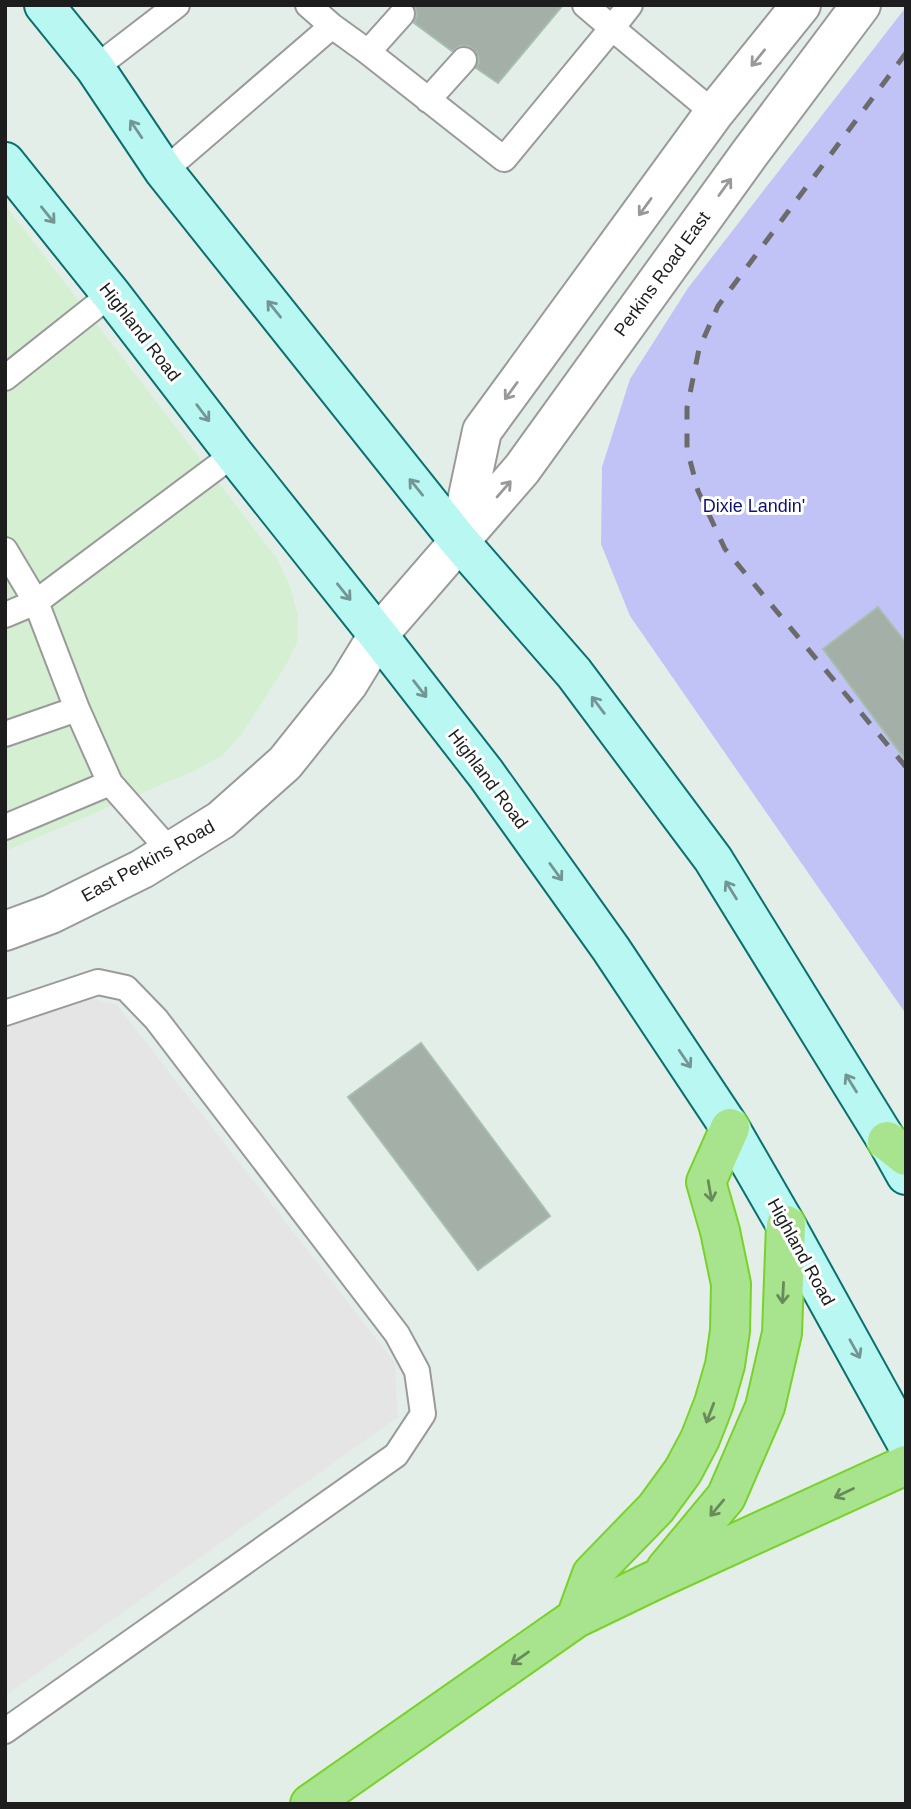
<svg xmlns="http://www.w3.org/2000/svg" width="911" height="1809" font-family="Helvetica,sans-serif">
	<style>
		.commercial { fill: #d5efd3 }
		.park { fill: #c1c3f7 }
		.parking { fill: #e5e5e5 }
		.building { fill: #a3afa7; stroke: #a6bfae; stroke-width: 2 }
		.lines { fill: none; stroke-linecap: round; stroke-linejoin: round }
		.service-casing { stroke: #9a9a9a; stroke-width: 28 }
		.minor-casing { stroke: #9a9a9a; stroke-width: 42 }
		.tertiary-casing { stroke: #9a9a9a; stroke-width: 42 }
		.secondary-casing { stroke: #09706f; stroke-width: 42 }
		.motorway-casing { stroke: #78d22a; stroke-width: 42 }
		.service { stroke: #fff; stroke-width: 24 }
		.minor { stroke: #fff; stroke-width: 38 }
		.tertiary { stroke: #fff; stroke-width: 38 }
		.secondary { stroke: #b9f7f3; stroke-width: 38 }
		.motorway { stroke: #a8e38e; stroke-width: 38 }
		.rail { stroke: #6b6b6b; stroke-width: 5; stroke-dasharray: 14 14; stroke-linecap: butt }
		.oneway { stroke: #999 }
		.oneway2 { stroke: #739593 }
		.oneway3 { stroke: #698a5b }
		.labels { text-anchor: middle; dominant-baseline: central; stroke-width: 6; stroke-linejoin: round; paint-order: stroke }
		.street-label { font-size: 18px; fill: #1d1d1d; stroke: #fff }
		.park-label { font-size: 18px; fill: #0f1377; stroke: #fff }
	</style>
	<rect width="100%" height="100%" fill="#e3eee9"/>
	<!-- commercial -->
	<path class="commercial" d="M 5,205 L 278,560 L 291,589 L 298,616 L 297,643 L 286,665 L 241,735 L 223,755 L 194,771 L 5,851 Z"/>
	<!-- park -->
	<path class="park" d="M 906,7 L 906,1014 L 630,616 L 601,544 L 602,467 L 630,379 L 688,288 Z"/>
	<!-- parking -->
	<path class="parking" d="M 80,995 L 117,1005 L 395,1363 L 398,1417 L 5,1696 L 5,1023 Z"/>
	<!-- building -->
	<path class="building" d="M 414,5 L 563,5 L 498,83 L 476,68 L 479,62 L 478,56 L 473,49 L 468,46 L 460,46 L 452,51 L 414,23 L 417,16 L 416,10 Z
		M 878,607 L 906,643 L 906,761 L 823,649 Z
		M 421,1043 L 550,1216 L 478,1270 L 348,1097 Z"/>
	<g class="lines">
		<!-- service casing -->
		<g class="service-casing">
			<path id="service" d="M 308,5 L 332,26
				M 585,5 L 612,28 L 630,5
				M 368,52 L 402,14
				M 95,68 L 177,5
				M 428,100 L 464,60
				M 164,171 L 332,26 L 368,52 L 504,159 L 612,28 L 714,113
				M 5,378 L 111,294
				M 5,550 L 36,602 L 234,454
				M 5,615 L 36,602 L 77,709 L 110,783 L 170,851
				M 5,734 L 77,709
				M 5,827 L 110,783
				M 5,1013 L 98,982 L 126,988 L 156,1019 L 397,1334 L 417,1371 L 423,1414 L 396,1455 L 5,1731"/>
		</g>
		<!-- minor casing -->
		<g class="minor-casing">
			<path id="minor" d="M 5,931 L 51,914 L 142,869 L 221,820 L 285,763 L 348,684 L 378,635"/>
		</g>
		<!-- tertiary casing -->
		<g class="tertiary-casing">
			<path id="tertiary" d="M 459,539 L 482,431 L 714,113 L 801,5
				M 378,635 L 522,469 L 750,153 L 861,5"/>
		</g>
		<!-- secondary casing -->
		<g class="secondary-casing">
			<path id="secondary" d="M 44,5 L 95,68 L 164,171 L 459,541 L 574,673 L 713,859 L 887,1141 L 906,1175
				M 5,162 L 111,294 L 234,454 L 378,635 L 486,774 L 611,949 L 730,1128 L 786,1225 L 906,1442"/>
		</g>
		<!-- motorway casing -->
		<g class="motorway-casing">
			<path id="motorway" d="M 887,1141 L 906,1156
				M 666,1569 L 726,1497 L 765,1407 L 782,1333 L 786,1225
				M 576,1618 L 592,1574 L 656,1508 L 683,1471 L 700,1439 L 714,1403 L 725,1365 L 730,1331 L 731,1284 L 720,1231 L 706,1182 L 730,1128
				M 310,1804 L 576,1618 L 659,1578 L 906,1465"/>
		</g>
		<!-- service -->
		<use href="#service" class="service"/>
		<!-- minor -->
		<use href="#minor" class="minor"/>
		<!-- tertiary -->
		<use href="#tertiary" class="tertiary"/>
		<!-- secondary -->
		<use href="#secondary" class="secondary"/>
		<!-- motorway -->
		<use href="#motorway" class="motorway"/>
		<!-- rail -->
		<path class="rail" d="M 906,53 L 718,306 L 699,349 L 687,408 L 687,449 L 698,491 L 725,549 L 906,767"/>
	</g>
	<!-- one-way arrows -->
	<defs><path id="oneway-shaft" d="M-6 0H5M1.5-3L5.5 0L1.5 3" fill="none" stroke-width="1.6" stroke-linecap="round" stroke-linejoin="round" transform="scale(1.75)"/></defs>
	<g class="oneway">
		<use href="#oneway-shaft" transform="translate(758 58) rotate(129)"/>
		<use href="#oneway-shaft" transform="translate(725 187) rotate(-54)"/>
		<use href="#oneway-shaft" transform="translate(645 207) rotate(126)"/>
		<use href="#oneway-shaft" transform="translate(511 391) rotate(126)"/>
		<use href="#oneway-shaft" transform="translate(504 489) rotate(-49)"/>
	</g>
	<g class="oneway2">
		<use href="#oneway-shaft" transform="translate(136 129) rotate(-124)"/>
		<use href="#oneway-shaft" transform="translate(48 215) rotate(51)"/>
		<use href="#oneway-shaft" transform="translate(274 309) rotate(-129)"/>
		<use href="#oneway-shaft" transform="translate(203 413) rotate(53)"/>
		<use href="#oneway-shaft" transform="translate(416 487) rotate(-129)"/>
		<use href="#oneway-shaft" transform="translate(344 592) rotate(51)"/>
		<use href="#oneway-shaft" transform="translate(420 689) rotate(52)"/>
		<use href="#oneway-shaft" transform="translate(598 705) rotate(-127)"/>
		<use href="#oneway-shaft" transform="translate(556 872) rotate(54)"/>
		<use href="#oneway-shaft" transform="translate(731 890) rotate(-122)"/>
		<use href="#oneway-shaft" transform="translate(685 1059) rotate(56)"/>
		<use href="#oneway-shaft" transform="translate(851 1083) rotate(-122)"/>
		<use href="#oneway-shaft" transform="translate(855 1349) rotate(61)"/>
	</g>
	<g class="oneway3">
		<use href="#oneway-shaft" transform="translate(710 1191) rotate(80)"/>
		<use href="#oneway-shaft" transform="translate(783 1293) rotate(93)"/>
		<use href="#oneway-shaft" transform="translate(710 1413) rotate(111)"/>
		<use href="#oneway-shaft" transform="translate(844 1493) rotate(155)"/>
		<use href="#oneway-shaft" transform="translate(717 1508) rotate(130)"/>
		<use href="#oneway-shaft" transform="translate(520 1658) rotate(145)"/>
	</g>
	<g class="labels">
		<!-- street labels -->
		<g class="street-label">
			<text transform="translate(662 274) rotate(-54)">Perkins Road East</text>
			<text transform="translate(140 332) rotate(52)">Highland Road</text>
			<text transform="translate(488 779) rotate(53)">Highland Road</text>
			<text transform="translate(148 861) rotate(-29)">East Perkins Road</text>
			<text transform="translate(801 1252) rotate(61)">Highland Road</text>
		</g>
		<!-- park labels -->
		<g class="park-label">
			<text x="754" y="506">Dixie Landin'</text>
		</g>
	</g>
	<!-- border -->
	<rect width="911" height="1809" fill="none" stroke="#1d1d1d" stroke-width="14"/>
</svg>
